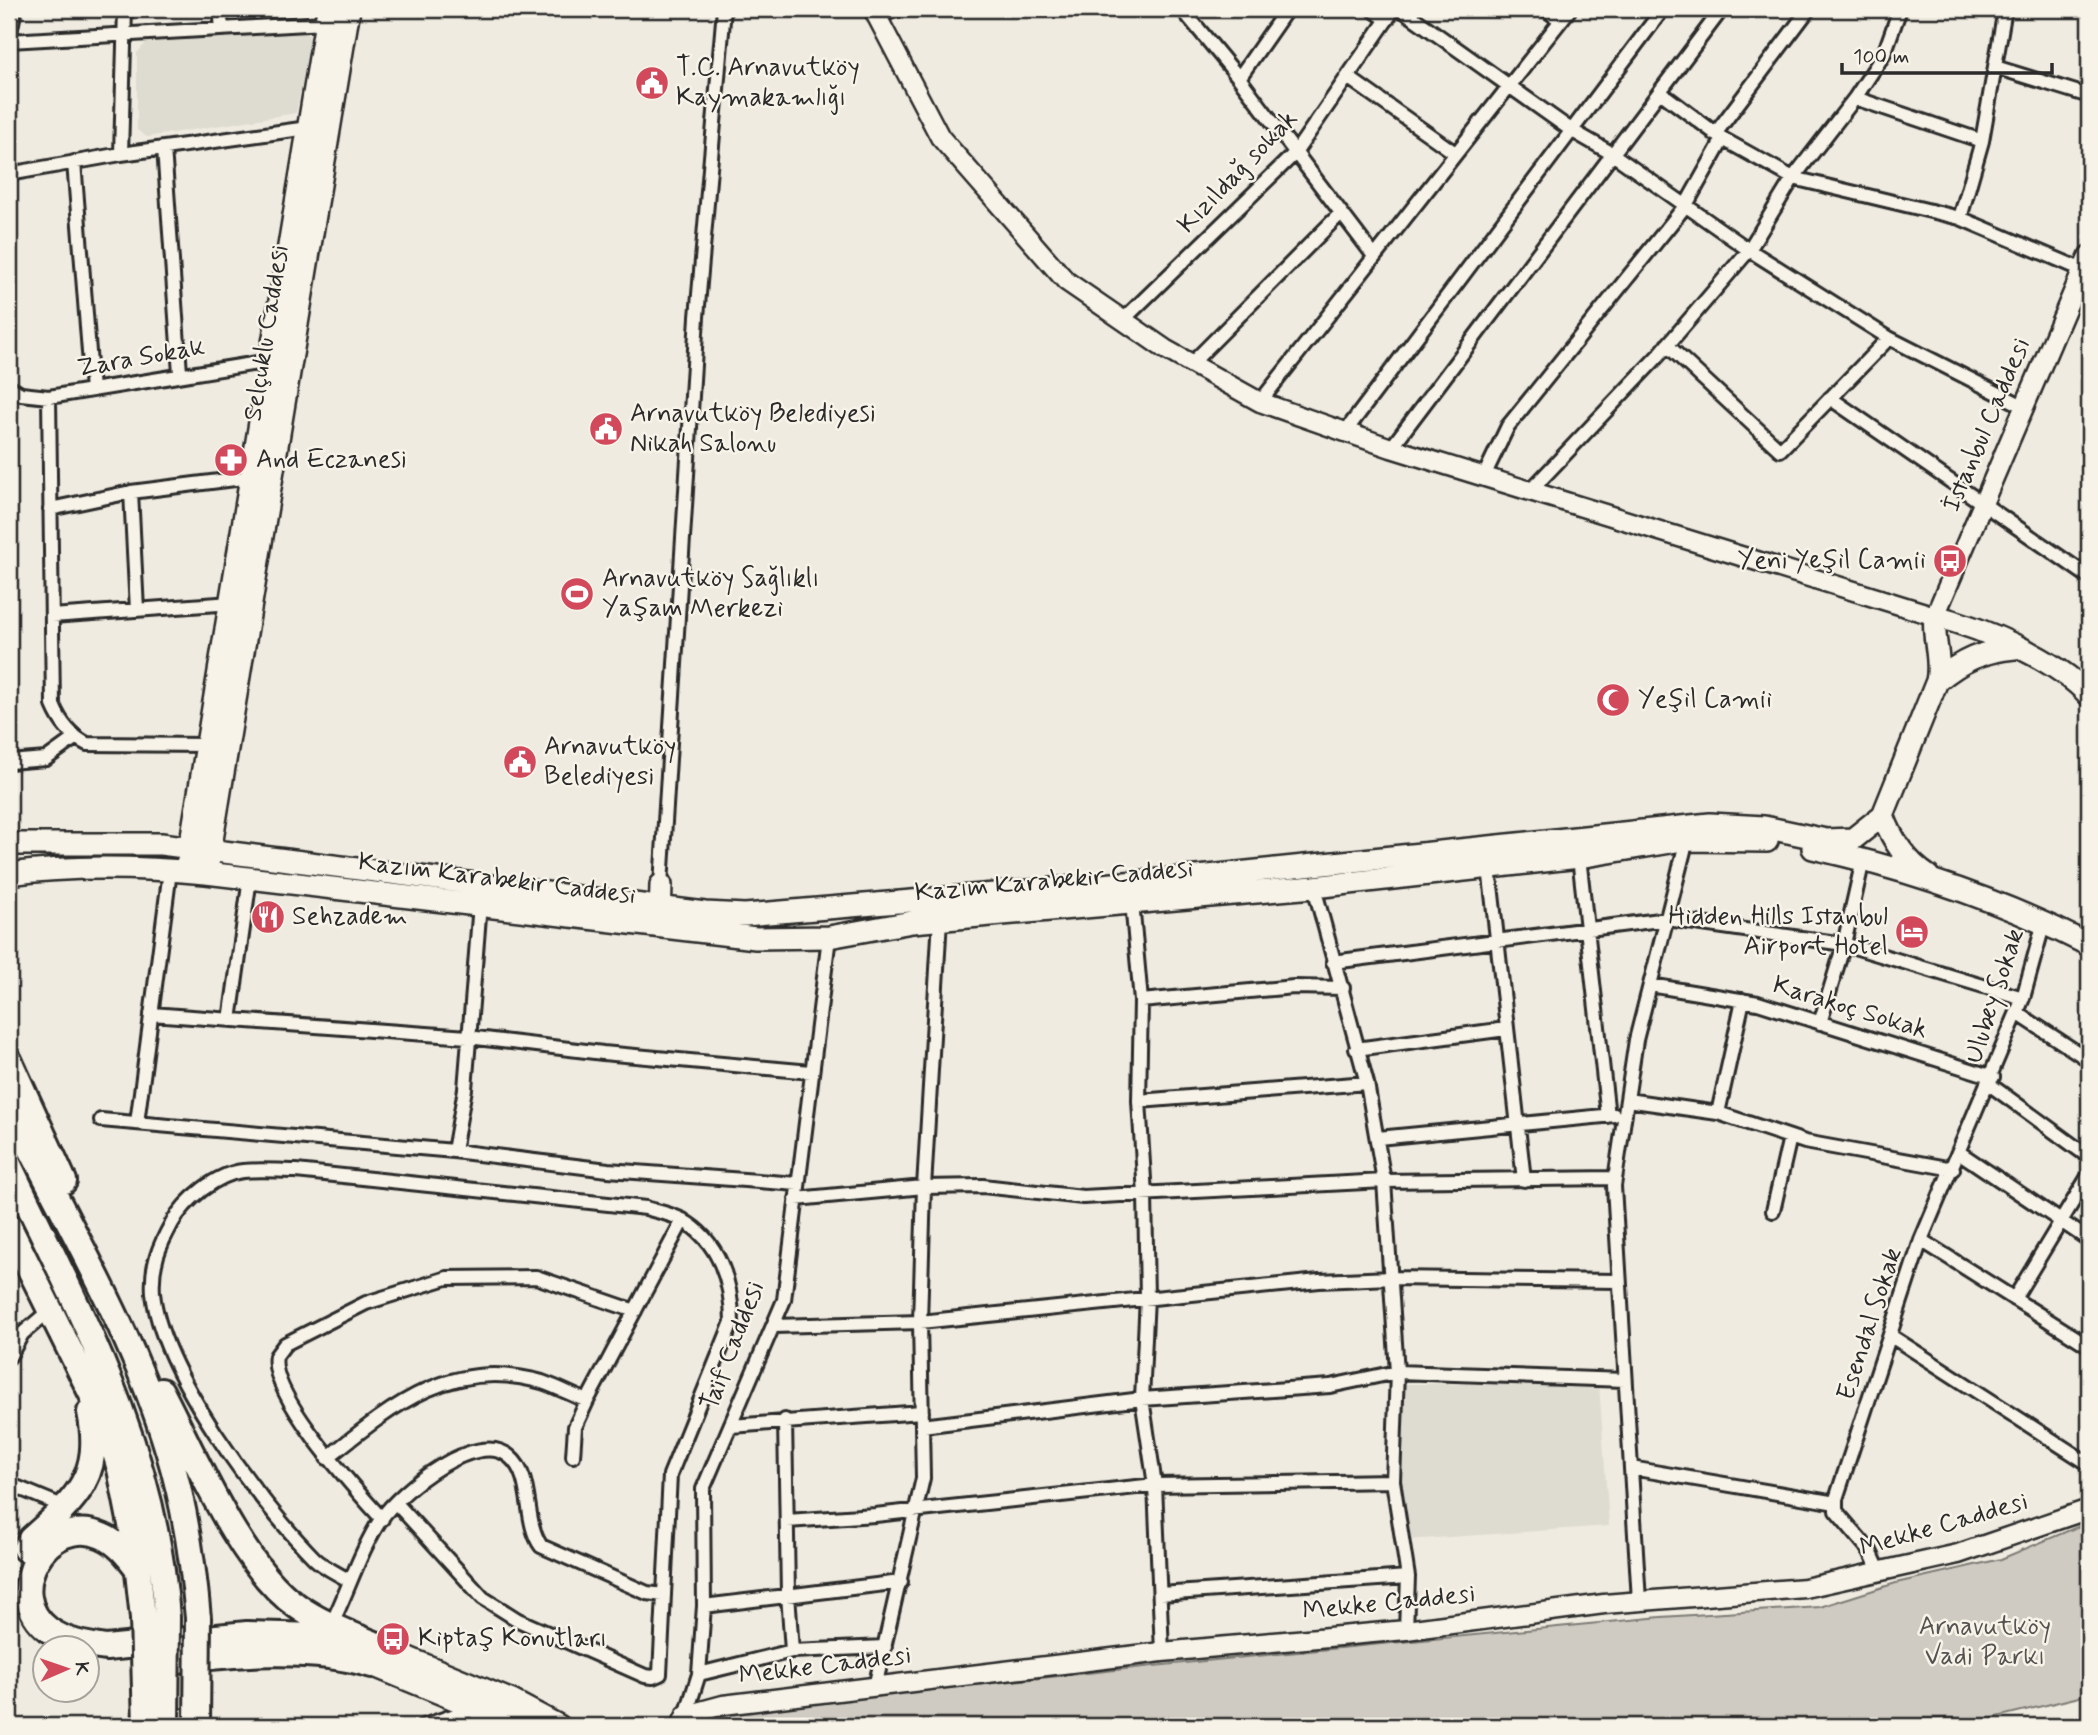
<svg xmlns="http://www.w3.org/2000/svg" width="2098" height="1735" font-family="Mynerve,sans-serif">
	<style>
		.built { fill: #dedbd1 }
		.green { fill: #cfcbc2; stroke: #7d7b76; stroke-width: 2 }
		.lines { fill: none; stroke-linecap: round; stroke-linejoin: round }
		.street-casing { stroke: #2b2b2b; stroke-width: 18 }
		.secondary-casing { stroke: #2b2b2b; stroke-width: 23 }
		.primary-casing { stroke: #2b2b2b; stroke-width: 26 }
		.highway-casing { stroke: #2b2b2b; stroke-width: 30 }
		.street { stroke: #f7f3e8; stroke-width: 12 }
		.secondary { stroke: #f7f3e8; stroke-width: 18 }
		.primary { stroke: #f7f3e8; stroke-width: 21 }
		.highway { stroke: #f7f3e8; stroke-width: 24 }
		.highway-bridge-casing { stroke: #2b2b2b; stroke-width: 30; stroke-linecap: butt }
		.highway-bridge { stroke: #f7f3e8; stroke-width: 24 }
		.labels { text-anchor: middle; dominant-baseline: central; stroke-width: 5; stroke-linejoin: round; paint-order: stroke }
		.poi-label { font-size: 26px; fill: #2b2b2b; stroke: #f7f3e8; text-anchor: start }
		.street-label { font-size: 26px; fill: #2b2b2b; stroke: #f7f3e8 }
		.park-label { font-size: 26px; fill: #545351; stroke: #f7f3e8 }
	</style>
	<rect width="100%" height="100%" fill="#efebe0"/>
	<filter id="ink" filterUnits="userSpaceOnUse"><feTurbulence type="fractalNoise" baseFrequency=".0143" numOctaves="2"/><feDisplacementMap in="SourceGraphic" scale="14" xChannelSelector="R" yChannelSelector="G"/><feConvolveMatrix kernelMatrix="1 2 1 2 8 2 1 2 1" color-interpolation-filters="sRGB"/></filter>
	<g filter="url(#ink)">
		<!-- built -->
		<path class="built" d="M 304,30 L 311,38 L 296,113 L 147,137 L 137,130 L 137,53 L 146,43 Z
			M 1393,1384 L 1599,1384 L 1609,1526 L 1406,1540 Z"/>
		<!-- green -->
		<path class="green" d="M 2089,1522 L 2089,1689 L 2079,1697 L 1989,1719 L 1945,1718 L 1818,1726 L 698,1726 L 701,1723 L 750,1709 L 1153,1666 L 1661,1617 L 1820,1607 L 1896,1583 L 2001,1559 Z"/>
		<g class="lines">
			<!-- street casing -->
			<g class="street-casing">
				<path id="street" d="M 220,9 L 222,28
					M 1182,9 L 1239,78
					M 1287,9 L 1239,78 L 1374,256
					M 1372,9 L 1387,20
					M 1401,9 L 1571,130 L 1611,153 L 1749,250 L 1889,338 L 2025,407
					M 1545,9 L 1560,20
					M 877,17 L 898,9
					M 9,37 L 15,9
					M 9,41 L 325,23
					M 1995,67 L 2089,96
					M 1349,78 L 1455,153
					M 1660,92 L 1723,139 L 1793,178 L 1960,218 L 2083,270
					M 1855,98 L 1982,141
					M 1715,134 L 1809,9
					M 164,148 L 180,373
					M 121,154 L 125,9
					M 74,162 L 92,390
					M 9,174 L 121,154 L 308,128
					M 1960,218 L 1982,141 L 2005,9
					M 1123,320 L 1295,153 L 1394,9
					M 1667,345 L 1780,450 L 1889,338
					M 1191,364 L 1341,213
					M 9,387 L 21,394 L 49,397 L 270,361
					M 49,397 L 53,705 C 60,722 71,736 87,744 L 208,745
					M 1830,398 L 2089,577
					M 1260,402 L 1570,9
					M 1345,432 L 1663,9
					M 1391,448 L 1722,9
					M 1484,476 L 1508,426 L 1686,205 L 1723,139
					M 1531,490 L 1659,355 L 1749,250 L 1793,178 L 1855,98 L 1884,54 L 1900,9
					M 131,492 L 137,610
					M 50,509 L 131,492 L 251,477
					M 52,616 L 232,603
					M 9,762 L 46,759 L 75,738
					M 1579,857 L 1608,1116
					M 1489,867 L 1524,1180
					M 661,885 L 697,317 L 724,9
					M 1314,887 L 1367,1083 L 1384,1181 L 1397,1372 L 1393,1481 L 1408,1577 L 1406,1630
					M 1132,902 L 1141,1001 L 1139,1101 L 1145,1195 L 1147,1297 L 1142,1399 L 1155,1485 L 1162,1652
					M 1333,962 L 1667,919 L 1844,944 L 2023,998
					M 1650,985 L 1758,1003 L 1993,1077
					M 1141,1001 L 1294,987 L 1343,988
					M 2017,1013 L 2089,1060
					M 151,1014 L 468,1037 L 603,1053 L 811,1072
					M 230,1020 L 250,878
					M 1820,1023 L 1844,944 L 1863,860
					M 1356,1049 L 1506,1029
					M 1989,1084 L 2089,1157
					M 1627,1100 L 1718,1113 L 1805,1142 L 1953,1169
					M 1139,1101 L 1367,1083
					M 1718,1113 L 1743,1000
					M 101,1120 L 454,1151 L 608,1170 L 798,1184
					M 137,1123 L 170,871
					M 1378,1138 L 1614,1115
					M 454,1151 L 465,1089 L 480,904
					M 1960,1153 L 2089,1240
					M 796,1199 L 924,1187 L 983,1186 L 1083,1197 L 1384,1181 L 1615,1178
					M 1773,1211 L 1790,1137
					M 1921,1240 L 2089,1346
					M 2014,1299 L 2089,1175
					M 774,1326 L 920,1322 L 1319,1281 L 1391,1278 L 1619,1281
					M 1891,1336 L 2089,1464
					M 9,1357 L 22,1334 L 50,1310
					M 785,1420 L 788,1594 L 792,1651
					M 731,1426 L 922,1412
					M 922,1426 L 1142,1399 L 1330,1386 L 1397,1372 L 1625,1380
					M 573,1456 L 575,1427 L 587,1401 L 683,1220
					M 327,1458 C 392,1406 452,1356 542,1382 C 557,1387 572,1395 587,1401
					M 1631,1468 L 1836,1503
					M 9,1484 L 65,1507
					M 382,1519 C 356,1490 268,1394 276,1356 L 285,1344 L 366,1303 L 447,1278 L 536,1277 L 635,1311
					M 787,1521 L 875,1515 L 1155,1485 L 1393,1481
					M 1880,1573 L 1870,1551 L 1836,1511 L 1836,1499 L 1921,1240 L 2023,998 L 2044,922
					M 350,1581 C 339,1574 324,1568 314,1558 C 259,1502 161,1372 153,1293 C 151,1265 159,1246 172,1223 C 185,1200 216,1174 243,1171 C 260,1169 279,1171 296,1171 L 646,1208 C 658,1212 672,1214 682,1220 C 719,1240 732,1283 732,1322 L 670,1475 L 660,1674 L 653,1677 L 645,1676 L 518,1620 L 483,1598 L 396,1503
					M 1160,1594 L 1408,1577
					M 1639,1601 L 1614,1186 L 1636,1040 L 1687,839
					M 704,1606 L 901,1582
					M 331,1625 C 348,1591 360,1551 381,1519 C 400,1491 477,1428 510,1457 C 534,1477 523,1521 541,1546 L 647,1593 L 664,1595
					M 699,1674 L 792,1651 L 885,1647
					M 875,1687 L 923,1478 L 920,1322 L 924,1187 L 940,919
					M 686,1715 L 699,1674 L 704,1606 L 703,1489 L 784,1300 L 829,937
					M 423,1726 L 476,1708"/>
			</g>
			<!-- secondary casing -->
			<g class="secondary-casing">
				<path id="secondary" d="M 873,9 L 940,137 L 1066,281 L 1165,349 L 1260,402 L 1391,448 L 1935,616 L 2089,255
					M 681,1726 L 686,1715 L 723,1705 L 1162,1652 L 1406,1630 L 1604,1604 L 1805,1588 L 1958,1554 L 2089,1509"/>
			</g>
			<!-- primary casing -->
			<g class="primary-casing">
				<path id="primary" d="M 1937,681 C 1962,660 1983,651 2015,648
					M 1883,815 C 1892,840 1905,861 1928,876
					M 9,844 L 161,844 L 705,913 L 745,915 L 1208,876 L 1710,824 L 1764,827 L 1826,840 L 1853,839 L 1883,815 L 1937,681 C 1942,659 1932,638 1935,616 C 1985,629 2054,658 2089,695
					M 1813,848 C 1907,869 2003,901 2089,945
					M 188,860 L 328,9
					M 208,864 L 349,9
					M 9,874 C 74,865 141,867 206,873 L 756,938 L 829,937 L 912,922 L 1314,887 L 1579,857 L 1683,840 L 1767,841
					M 660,919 L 661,885
					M 379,1646 L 512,1701 L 559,1726
					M 372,1665 L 520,1726"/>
			</g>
			<!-- highway casing -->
			<g class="highway-casing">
				<path id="highway" d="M 9,1060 L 64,1181
					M 9,1105 C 64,1218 132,1329 168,1450 C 185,1505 193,1561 198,1618
					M 9,1165 C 81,1314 156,1449 167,1618
					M 9,1227 L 106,1423 L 120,1469 L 135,1545 L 143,1618
					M 161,1391 C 194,1454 240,1567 297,1606 C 322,1624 351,1634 379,1646
					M 25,1549 L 31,1539 C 76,1499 103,1477 90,1412
					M 138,1569 C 128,1556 117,1542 102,1536 C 47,1512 0,1594 49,1630 C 66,1642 86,1645 106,1648 L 247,1634 L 351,1637
					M 148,1663 C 217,1656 304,1644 372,1665"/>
			</g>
			<!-- street -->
			<use href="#street" class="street"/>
			<!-- secondary -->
			<use href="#secondary" class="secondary"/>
			<!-- primary -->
			<use href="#primary" class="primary"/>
			<!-- highway -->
			<use href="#highway" class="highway"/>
			<!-- highway-bridge casing -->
			<g class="highway-bridge-casing">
				<path id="highway-bridge" d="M 143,1618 L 146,1726
					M 166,1726 L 167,1618
					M 197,1726 L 198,1618"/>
			</g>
			<!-- highway-bridge -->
			<use href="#highway-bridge" class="highway-bridge"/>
		</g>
	</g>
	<!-- icons -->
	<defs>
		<g id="civic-disc" transform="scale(1.75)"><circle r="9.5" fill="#d1495b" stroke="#f7f3e8"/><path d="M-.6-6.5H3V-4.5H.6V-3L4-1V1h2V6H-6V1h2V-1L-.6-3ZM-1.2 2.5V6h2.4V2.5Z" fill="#fff"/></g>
		<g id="pharmacy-disc" transform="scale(1.75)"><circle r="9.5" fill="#d1495b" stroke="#f7f3e8"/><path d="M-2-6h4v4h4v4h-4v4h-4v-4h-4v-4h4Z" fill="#fff"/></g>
		<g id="bus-disc" transform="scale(1.75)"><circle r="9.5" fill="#d1495b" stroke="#f7f3e8"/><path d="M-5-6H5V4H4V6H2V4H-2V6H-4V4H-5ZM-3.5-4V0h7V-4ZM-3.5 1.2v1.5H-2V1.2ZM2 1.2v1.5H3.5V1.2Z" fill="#fff"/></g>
		<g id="stadium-disc" transform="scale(1.75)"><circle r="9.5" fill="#d1495b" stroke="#f7f3e8"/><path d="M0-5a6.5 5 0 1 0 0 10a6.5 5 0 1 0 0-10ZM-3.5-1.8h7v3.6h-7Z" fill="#fff"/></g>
		<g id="mosque-disc" transform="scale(1.75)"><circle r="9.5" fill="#d1495b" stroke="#f7f3e8"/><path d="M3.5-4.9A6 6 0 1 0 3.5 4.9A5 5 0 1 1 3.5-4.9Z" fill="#fff"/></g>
		<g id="restaurant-disc" transform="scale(1.75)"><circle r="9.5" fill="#d1495b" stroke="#f7f3e8"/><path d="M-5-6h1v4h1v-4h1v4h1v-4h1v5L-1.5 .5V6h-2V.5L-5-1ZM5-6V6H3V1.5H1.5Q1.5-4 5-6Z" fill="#fff"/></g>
		<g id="hotel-disc" transform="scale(1.75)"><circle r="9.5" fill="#d1495b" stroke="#f7f3e8"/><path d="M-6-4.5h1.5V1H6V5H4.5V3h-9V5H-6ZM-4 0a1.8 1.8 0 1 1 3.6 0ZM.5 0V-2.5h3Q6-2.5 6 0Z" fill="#fff"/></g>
	</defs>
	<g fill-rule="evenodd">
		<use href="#civic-disc" x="652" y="83"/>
		<use href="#civic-disc" x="606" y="429"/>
		<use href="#pharmacy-disc" x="231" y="460"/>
		<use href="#bus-disc" x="1950" y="561"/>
		<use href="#stadium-disc" x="577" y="594"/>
		<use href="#mosque-disc" x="1613" y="700"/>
		<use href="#civic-disc" x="520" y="762"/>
		<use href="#restaurant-disc" x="268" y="917"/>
		<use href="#hotel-disc" x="1912" y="932"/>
		<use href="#bus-disc" x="393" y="1639"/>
	</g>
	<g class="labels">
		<!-- poi labels -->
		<g class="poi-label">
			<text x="676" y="68">T.C. Arnavutköy<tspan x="676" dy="30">Kaymakamlığı</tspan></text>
			<text x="630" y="414">Arnavutköy Belediyesi<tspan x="630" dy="30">Nikah Salonu</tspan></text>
			<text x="256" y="460">And Eczanesi</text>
			<text x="1926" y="561" text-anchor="end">Yeni Yeşil Camii</text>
			<text x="602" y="579">Arnavutköy Sağlıklı<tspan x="602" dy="30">Yaşam Merkezi</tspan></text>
			<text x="1638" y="700">Yeşil Camii</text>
			<text x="544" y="747">Arnavutköy<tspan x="544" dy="30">Belediyesi</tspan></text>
			<text x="292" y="917">Sehzadem</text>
			<text x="1888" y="917" text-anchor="end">Hidden Hills Istanbul<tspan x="1888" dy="30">Airport Hotel</tspan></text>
			<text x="418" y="1639">Kiptaş Konutları</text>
		</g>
		<!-- street labels -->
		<g class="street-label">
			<text transform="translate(1238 172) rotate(-46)">Kızıldağ sokak</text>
			<text transform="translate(267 333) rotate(-81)">Selçuklu Caddesi</text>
			<text transform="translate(141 358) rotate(-10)">Zara Sokak</text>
			<text transform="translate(1987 425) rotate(-67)">İstanbul Caddesi</text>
			<text transform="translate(497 879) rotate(7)">Kazım Karabekir Caddesi</text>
			<text transform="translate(1054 881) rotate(-5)">Kazım Karabekir Caddesi</text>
			<text transform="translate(1995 996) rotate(-72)">Ulubey Sokak</text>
			<text transform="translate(1850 1008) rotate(17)">Karakoç Sokak</text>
			<text transform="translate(1870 1324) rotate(-72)">Esendal Sokak</text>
			<text transform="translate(733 1346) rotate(-69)">Taif Caddesi</text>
			<text transform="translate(1944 1525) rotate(-16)">Mekke Caddesi</text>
			<text transform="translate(1389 1603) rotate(-6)">Mekke Caddesi</text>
			<text transform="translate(825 1666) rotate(-7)">Mekke Caddesi</text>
		</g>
		<!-- park labels -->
		<g class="park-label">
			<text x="1985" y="1627">Arnavutköy<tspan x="1985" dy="30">Vadi Parkı</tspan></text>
		</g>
	</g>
	<!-- margin -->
	<rect width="2098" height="1735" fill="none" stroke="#f7f3e8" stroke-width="35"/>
	<rect x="18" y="18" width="2063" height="1700" fill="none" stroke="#2b2b2b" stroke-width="2.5" filter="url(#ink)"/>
	<!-- north arrow -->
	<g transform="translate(66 1669) rotate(88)"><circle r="33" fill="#f7f3e8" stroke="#a5a39c" stroke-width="2"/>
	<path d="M0-5L12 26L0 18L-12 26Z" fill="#d1495b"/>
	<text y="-10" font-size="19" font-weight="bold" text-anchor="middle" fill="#2b2b2b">K</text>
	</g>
	<!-- scale -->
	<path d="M1842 63v10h210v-10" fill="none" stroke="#2b2b2b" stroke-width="3.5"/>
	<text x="1853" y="63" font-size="21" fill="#2b2b2b" stroke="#f7f3e8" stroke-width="5" paint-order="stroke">100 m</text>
</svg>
